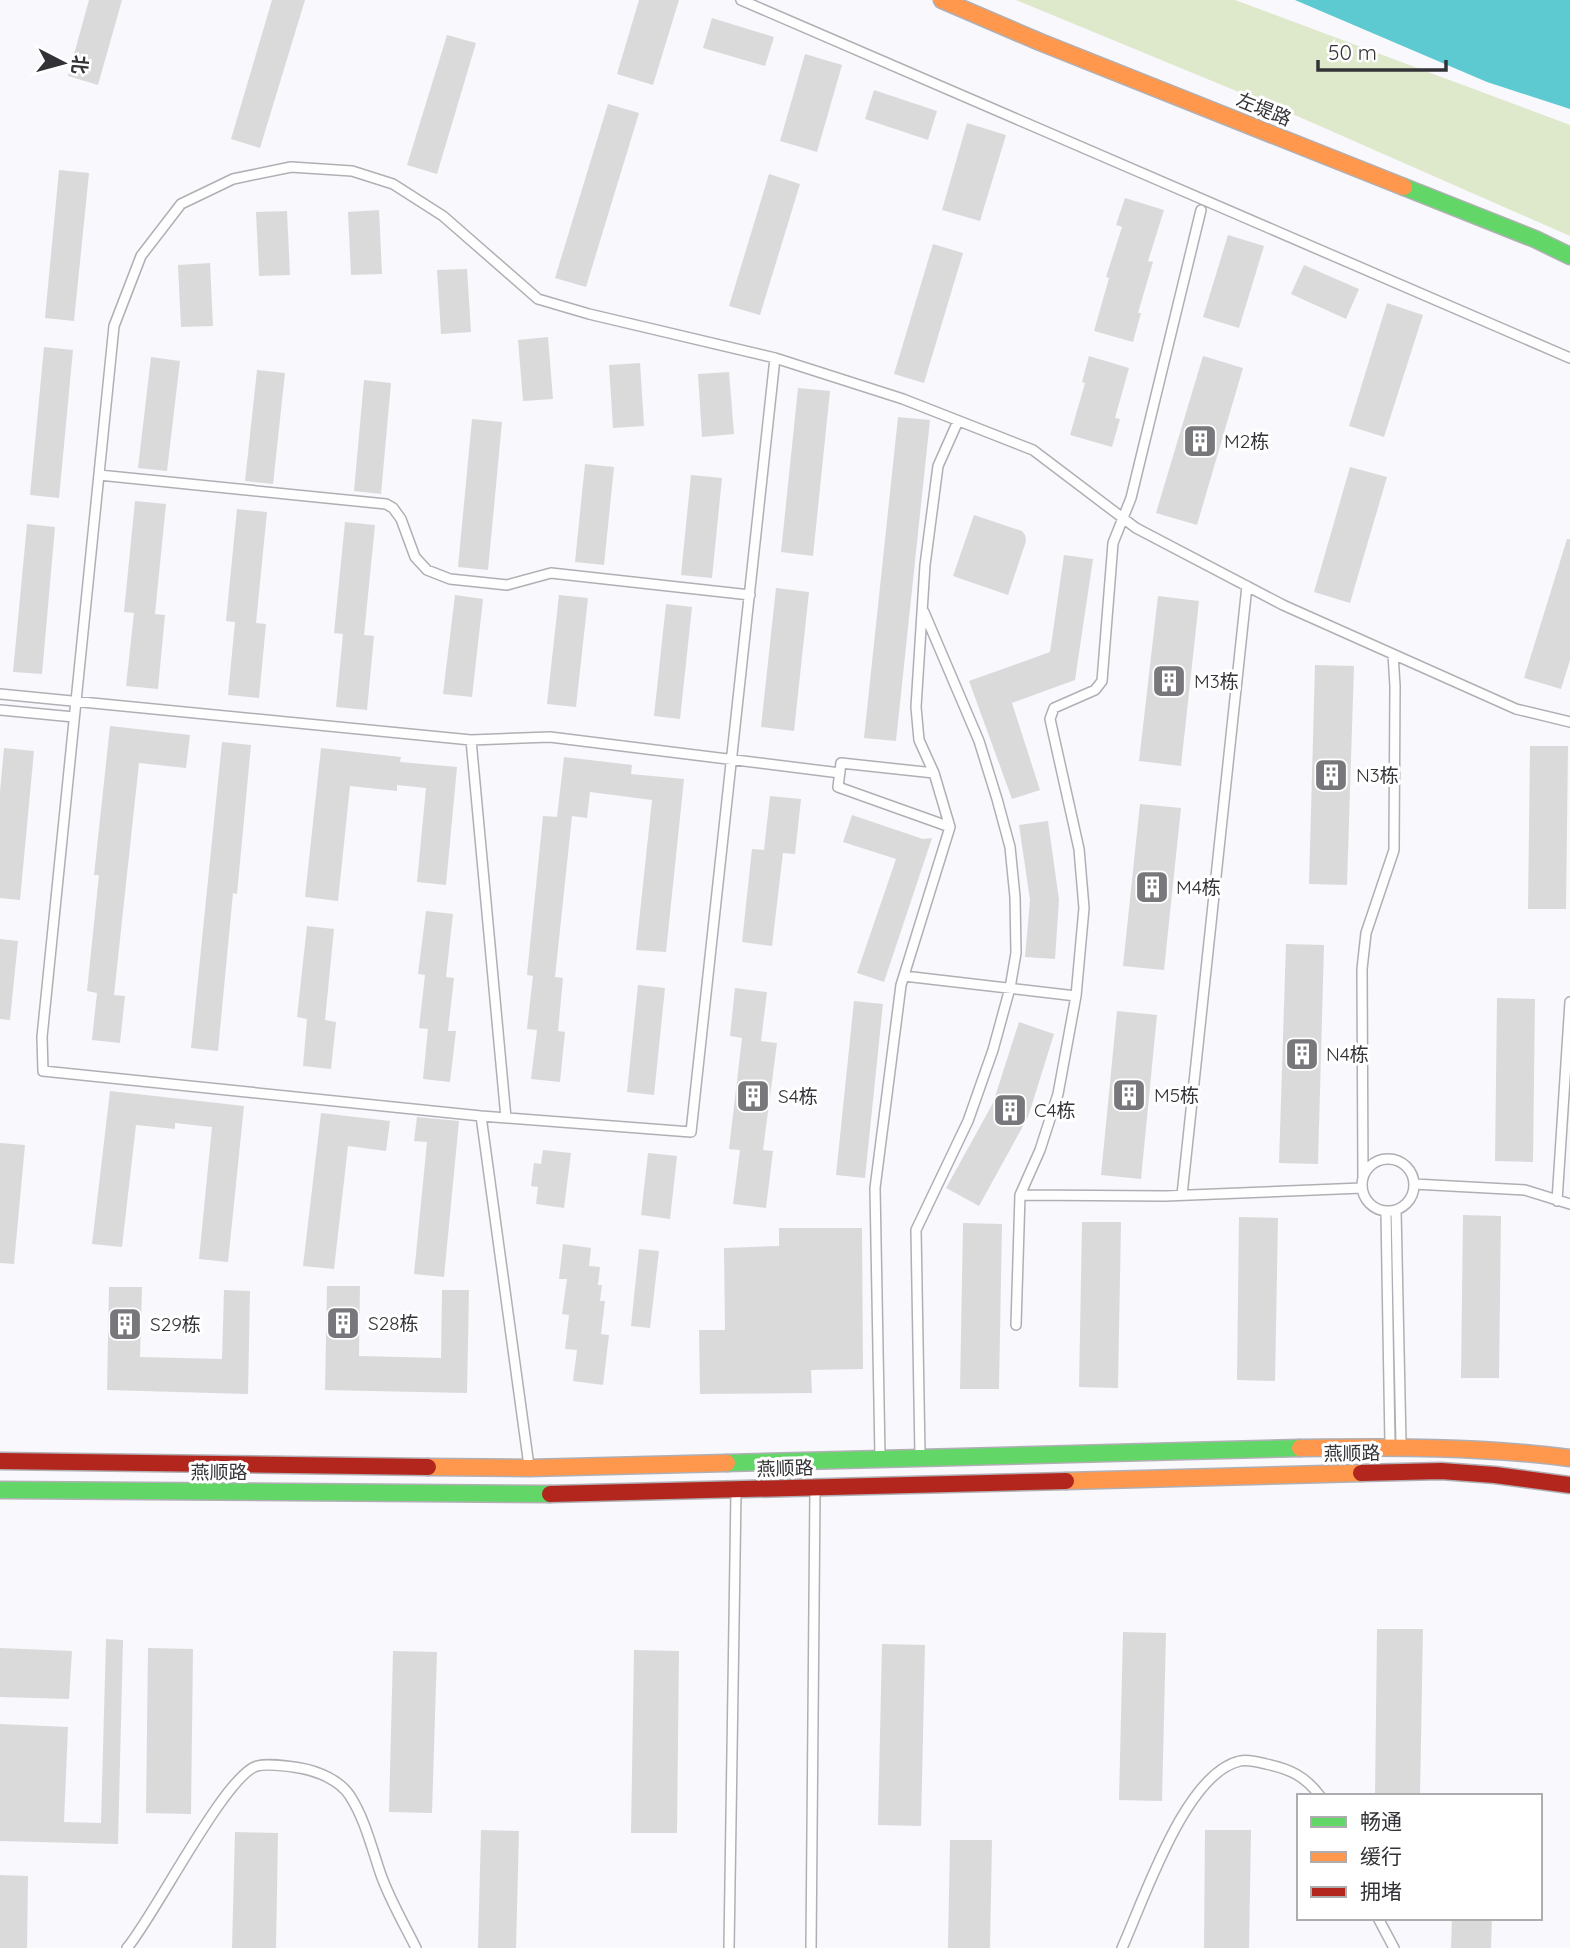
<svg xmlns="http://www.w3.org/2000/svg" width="1570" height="1948" font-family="Quicksand,'Noto Sans SC',sans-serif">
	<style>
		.green { fill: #dee8cb }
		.water { fill: #5dc9d0 }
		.building { fill: #dbdadb }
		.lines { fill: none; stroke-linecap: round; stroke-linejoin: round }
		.lane-casing { stroke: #b0b0b4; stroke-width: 12 }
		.fast-casing { stroke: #b0b0b4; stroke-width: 19 }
		.slow-casing { stroke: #b0b0b4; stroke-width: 19 }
		.jam-casing { stroke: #b0b0b4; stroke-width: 19 }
		.lane { stroke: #fefeff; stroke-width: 9 }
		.fast { stroke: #63d668; stroke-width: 16 }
		.slow { stroke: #ff974d; stroke-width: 16 }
		.jam { stroke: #b3261e; stroke-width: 16 }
		.labels { text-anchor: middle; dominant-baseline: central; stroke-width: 6; stroke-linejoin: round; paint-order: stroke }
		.street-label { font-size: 19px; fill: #333337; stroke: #fff }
		.poi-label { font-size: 19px; fill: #333337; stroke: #fff; text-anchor: start }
	</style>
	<rect width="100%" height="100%" fill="#f8f8fd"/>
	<!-- green -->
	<path class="green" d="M 1016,0 L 1235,0 L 1570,125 L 1570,236 L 1297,116 Z"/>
	<!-- water -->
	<path class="water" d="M 1295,0 L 1570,0 L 1570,109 L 1487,82 Z"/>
	<!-- building -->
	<path class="building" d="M 89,0 L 122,0 L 98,85 L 68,76 Z
		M 272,0 L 305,0 L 260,148 L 231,139 Z
		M 639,0 L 679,0 L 653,85 L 617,74 Z
		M 712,18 L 774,37 L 765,66 L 703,48 Z
		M 447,35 L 476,43 L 437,174 L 407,165 Z
		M 805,54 L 842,65 L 817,152 L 780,141 Z
		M 874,90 L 937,111 L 928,140 L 865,119 Z
		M 608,104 L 639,113 L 586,287 L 555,278 Z
		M 967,123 L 1006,135 L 980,221 L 942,210 Z
		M 59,170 L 89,173 L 74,321 L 45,318 Z
		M 769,174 L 800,184 L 760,315 L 729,306 Z
		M 1125,198 L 1164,210 L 1148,261 L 1153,262 L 1138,313 L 1141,313 L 1133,342 L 1094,331 L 1109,278 L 1106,277 L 1122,227 L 1116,225 Z
		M 379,210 L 382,274 L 351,275 L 348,212 Z
		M 287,211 L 290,275 L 259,276 L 256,212 Z
		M 1228,235 L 1264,246 L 1239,328 L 1203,317 Z
		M 933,244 L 963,253 L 924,383 L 894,374 Z
		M 210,263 L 213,326 L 181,327 L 178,265 Z
		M 1304,265 L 1359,289 L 1346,319 L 1291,294 Z
		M 467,269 L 471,332 L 441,334 L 437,270 Z
		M 1387,303 L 1423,315 L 1384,437 L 1349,426 Z
		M 548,337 L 553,399 L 523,401 L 518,340 Z
		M 44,347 L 73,350 L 59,498 L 30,495 Z
		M 1089,356 L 1129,368 L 1115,418 L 1120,419 L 1112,447 L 1070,435 L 1085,383 L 1082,382 Z
		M 1203,356 L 1243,368 L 1197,525 L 1156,513 Z
		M 151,357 L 180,361 L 167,471 L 138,468 Z
		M 640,363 L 644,426 L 613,428 L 609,365 Z
		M 257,370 L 285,373 L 273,484 L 245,481 Z
		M 729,372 L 734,434 L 702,437 L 698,374 Z
		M 364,380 L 391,383 L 381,494 L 354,491 Z
		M 798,388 L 830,391 L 813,556 L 781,552 Z
		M 898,417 L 930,420 L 896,741 L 864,738 Z
		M 472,419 L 502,422 L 488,570 L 458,567 Z
		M 585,464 L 614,467 L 604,565 L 575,562 Z
		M 1350,467 L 1387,477 L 1350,603 L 1314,592 Z
		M 691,475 L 722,478 L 712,578 L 681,575 Z
		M 135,501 L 166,504 L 155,614 L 165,615 L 158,689 L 126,686 L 134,613 L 124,612 Z
		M 237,509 L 267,512 L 256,623 L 266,624 L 259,698 L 228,695 L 235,622 L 226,621 Z
		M 974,515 L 1022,531 L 1025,535 L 1026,541 L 1008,595 L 953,576 Z
		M 345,522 L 375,525 L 364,635 L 374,636 L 367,710 L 336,707 L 343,634 L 334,633 Z
		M 27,524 L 55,527 L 42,674 L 13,672 Z
		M 1567,539 L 1570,539 L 1570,660 L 1561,689 L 1524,678 Z
		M 1064,555 L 1093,559 L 1075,680 L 1012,703 L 1040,790 L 1012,799 L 969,681 L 1050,652 Z
		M 776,588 L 809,592 L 794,731 L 761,727 Z
		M 455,595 L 483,599 L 472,697 L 443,694 Z
		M 559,595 L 588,598 L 576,707 L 547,704 Z
		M 1158,596 L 1199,601 L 1181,766 L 1139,761 Z
		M 666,604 L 692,607 L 680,719 L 654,716 Z
		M 1315,665 L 1354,666 L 1347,885 L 1309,884 Z
		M 110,726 L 190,735 L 186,768 L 139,763 L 114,995 L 125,996 L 120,1043 L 92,1040 L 97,993 L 87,991 L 99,875 L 94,875 Z
		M 222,742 L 251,745 L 237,894 L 233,893 L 218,1051 L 191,1048 Z
		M 1530,746 L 1568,746 L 1566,909 L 1528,909 Z
		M 4,748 L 34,751 L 20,900 L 0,898 L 0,792 Z
		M 321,748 L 401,757 L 400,762 L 457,767 L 446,885 L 417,882 L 426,788 L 397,785 L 397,791 L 350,786 L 338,901 L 305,897 Z
		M 564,757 L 632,765 L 631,774 L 684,779 L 666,952 L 636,950 L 652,800 L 590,792 L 587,818 L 572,816 L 555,977 L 563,978 L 558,1031 L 565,1032 L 560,1082 L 531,1079 L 537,1030 L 527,1029 L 533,976 L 527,975 L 543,816 L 557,817 Z
		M 770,796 L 801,799 L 795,854 L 783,853 L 772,946 L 742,942 L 752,849 L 764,850 Z
		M 1140,804 L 1181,808 L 1164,970 L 1123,966 Z
		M 852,815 L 923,839 L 932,838 L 884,982 L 857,973 L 896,859 L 843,842 Z
		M 1048,821 L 1059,900 L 1055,959 L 1025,957 L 1030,900 L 1019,825 Z
		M 426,911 L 453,914 L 446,977 L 454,978 L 448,1031 L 456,1031 L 450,1082 L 423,1079 L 428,1029 L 419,1028 L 425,975 L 418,974 Z
		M 307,926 L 334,929 L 325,1020 L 336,1022 L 331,1069 L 303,1066 L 307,1019 L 297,1017 Z
		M 0,939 L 18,941 L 10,1020 L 0,1019 Z
		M 1286,944 L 1324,945 L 1318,1164 L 1279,1163 Z
		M 638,985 L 665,988 L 654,1095 L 627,1092 Z
		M 735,988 L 767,992 L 761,1041 L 777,1043 L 763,1150 L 773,1151 L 766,1208 L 733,1204 L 740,1150 L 729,1149 L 742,1038 L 730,1036 Z
		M 1497,998 L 1535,999 L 1533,1162 L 1495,1161 Z
		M 854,1001 L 883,1004 L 865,1178 L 836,1175 Z
		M 1117,1011 L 1157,1015 L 1141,1179 L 1101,1175 Z
		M 1019,1022 L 1054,1034 L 1028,1117 L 979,1206 L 946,1188 L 993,1103 Z
		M 110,1091 L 244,1106 L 228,1262 L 199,1259 L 212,1127 L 175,1123 L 175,1129 L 136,1125 L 122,1247 L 92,1244 Z
		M 321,1113 L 390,1121 L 386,1151 L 348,1146 L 334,1269 L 303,1266 Z
		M 417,1117 L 459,1121 L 444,1277 L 414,1274 L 427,1142 L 414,1141 Z
		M 0,1143 L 25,1145 L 14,1264 L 0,1263 Z
		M 543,1150 L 571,1153 L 564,1208 L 536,1204 L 538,1187 L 531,1186 L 534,1163 L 541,1164 Z
		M 648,1153 L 677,1156 L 670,1219 L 641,1215 Z
		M 1463,1215 L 1501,1216 L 1499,1378 L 1461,1378 Z
		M 1239,1217 L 1278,1218 L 1275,1381 L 1237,1380 Z
		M 1082,1222 L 1121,1222 L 1118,1388 L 1079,1387 Z
		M 963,1223 L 1002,1224 L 999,1389 L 960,1389 Z
		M 779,1228 L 862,1228 L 863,1369 L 811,1370 L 812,1393 L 700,1394 L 699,1330 L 725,1330 L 724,1248 L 779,1246 Z
		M 563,1244 L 591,1248 L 589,1266 L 600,1267 L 598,1285 L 602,1285 L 600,1301 L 605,1301 L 601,1334 L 609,1335 L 603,1385 L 573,1381 L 577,1350 L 565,1349 L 569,1315 L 562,1314 L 567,1279 L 559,1279 Z
		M 639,1249 L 659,1251 L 650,1328 L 631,1326 Z
		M 327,1286 L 360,1286 L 359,1356 L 441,1358 L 442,1290 L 469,1290 L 467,1393 L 325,1390 Z
		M 109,1287 L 142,1287 L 140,1357 L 222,1359 L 224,1290 L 250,1291 L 248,1394 L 107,1390 Z
		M 1377,1629 L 1423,1629 L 1420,1796 L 1375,1796 Z
		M 1123,1632 L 1166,1633 L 1162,1801 L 1119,1800 Z
		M 106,1639 L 123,1640 L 118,1844 L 0,1841 L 0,1724 L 68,1727 L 64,1822 L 101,1823 Z
		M 882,1644 L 925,1645 L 921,1826 L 878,1825 Z
		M 0,1648 L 72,1651 L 69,1699 L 0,1697 Z
		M 148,1648 L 193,1649 L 191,1814 L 146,1813 Z
		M 634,1650 L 679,1651 L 677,1833 L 631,1833 Z
		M 393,1651 L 437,1652 L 432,1813 L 389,1812 Z
		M 481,1830 L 519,1831 L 516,1948 L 478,1948 Z
		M 1205,1830 L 1251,1830 L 1249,1948 L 1204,1948 Z
		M 235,1832 L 278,1833 L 276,1948 L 232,1948 Z
		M 950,1840 L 992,1840 L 990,1948 L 948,1948 Z
		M 0,1875 L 28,1876 L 27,1948 L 0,1948 Z
		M 1452,1918 L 1492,1918 L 1491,1948 L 1451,1948 Z"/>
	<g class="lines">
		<!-- lane casing -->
		<g class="lane-casing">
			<path id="lane" d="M 741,0 L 1570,358
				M 775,358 L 691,1132 L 481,1116 L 43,1071 L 42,1037 L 114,326 L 141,256 L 181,204 L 233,179 L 291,167 L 352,171 L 393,184 L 443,216 L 538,299 L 589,314 L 775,358 L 903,399 L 1033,450 L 1136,528 L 1283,605 L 1516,709 L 1570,722
				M 99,475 L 386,504 L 393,508 L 401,519 L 415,557 L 427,570 L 450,579 L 507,585 L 551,573 L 750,595
				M 0,694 L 471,740 L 550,737 L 840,773
				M 0,710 L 74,717
				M 471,740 L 506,1118
				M 934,773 L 841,763 L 838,787 L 950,827
				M 904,976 L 1076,996
				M 481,1116 L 529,1466
				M1362 1185a26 26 0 1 1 52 0a26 26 0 1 1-52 0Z
				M 1363,1178 L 1362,969 L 1366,933 L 1394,850 L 1395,686 L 1393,654
				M 1414,1184 L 1525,1190 L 1570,1204
				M 1020,1195 L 1165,1196 L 1362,1188
				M 1182,1195 L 1247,586
				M 1557,1201 L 1570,1002
				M 1396,1210 L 1401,1443
				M 1386,1212 L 1390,1444
				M 1016,1325 L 1020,1195 L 1040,1150 L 1058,1094 L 1076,996 L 1084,908 L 1079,849 L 1050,719 L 1054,708 L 1095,690 L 1102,681 L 1113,543 L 1131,498 L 1201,210
				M 920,1455 L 916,1230 L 968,1121 L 993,1050 L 1010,988 L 1016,953 L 1015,897 L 1010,847 L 997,799 L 979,741 L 924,612
				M 880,1456 L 875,1188 L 901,985 L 950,827 L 934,773 L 919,740 L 916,707 L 925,565 L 938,466 L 958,421
				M 1378,1918 L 1394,1948
				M 127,1948 C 155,1915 225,1775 257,1766 C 269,1763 287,1766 300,1768 C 317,1771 340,1780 350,1796 C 365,1819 372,1849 381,1875 C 390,1900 404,1924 416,1948
				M 729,1948 L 736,1492
				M 811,1948 L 815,1490
				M 1122,1948 C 1144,1900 1185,1773 1240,1761 C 1248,1759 1258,1762 1266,1764 C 1290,1769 1305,1776 1320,1796"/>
		</g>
		<!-- fast casing -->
		<g class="fast-casing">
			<path id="fast" d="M 1404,187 L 1535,239 L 1570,256
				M 727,1463 L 1300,1448
				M 0,1490 L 550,1494"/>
		</g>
		<!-- slow casing -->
		<g class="slow-casing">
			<path id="slow" d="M 942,0 L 1040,42 L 1404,187
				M 1300,1448 C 1392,1447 1478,1446 1570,1458
				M 428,1467 L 529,1468 L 727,1463
				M 1066,1481 L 1361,1473"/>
		</g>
		<!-- jam casing -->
		<g class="jam-casing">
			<path id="jam" d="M 0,1461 L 428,1467
				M 1361,1473 L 1441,1471 L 1495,1475 L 1570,1485
				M 550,1494 L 1066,1481"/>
		</g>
		<!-- lane -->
		<use href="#lane" class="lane"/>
		<!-- fast -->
		<use href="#fast" class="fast"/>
		<!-- slow -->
		<use href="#slow" class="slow"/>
		<!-- jam -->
		<use href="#jam" class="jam"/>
	</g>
	<!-- icons -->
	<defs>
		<g id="building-square" transform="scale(1.75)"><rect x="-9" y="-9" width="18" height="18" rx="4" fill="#78787c" stroke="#fff"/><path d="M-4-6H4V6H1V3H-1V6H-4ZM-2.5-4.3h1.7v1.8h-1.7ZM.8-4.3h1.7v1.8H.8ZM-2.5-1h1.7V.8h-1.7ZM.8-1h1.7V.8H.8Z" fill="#fff"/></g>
	</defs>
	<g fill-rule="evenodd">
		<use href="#building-square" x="1200" y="441"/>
		<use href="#building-square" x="1169" y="681"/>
		<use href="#building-square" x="1331" y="775"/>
		<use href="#building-square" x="1152" y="887"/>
		<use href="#building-square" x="1302" y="1054"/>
		<use href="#building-square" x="1129" y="1095"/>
		<use href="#building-square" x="753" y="1096"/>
		<use href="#building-square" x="1010" y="1110"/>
		<use href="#building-square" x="343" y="1323"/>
		<use href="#building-square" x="125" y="1324"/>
	</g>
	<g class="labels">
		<!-- street labels -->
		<g class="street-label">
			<text transform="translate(1264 109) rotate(22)">左堤路</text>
			<text transform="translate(1352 1453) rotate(-1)">燕顺路</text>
			<text transform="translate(785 1468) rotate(-2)">燕顺路</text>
			<text x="219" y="1472">燕顺路</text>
		</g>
		<!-- poi labels -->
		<g class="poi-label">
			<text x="1224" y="441">M2栋</text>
			<text x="1194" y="681">M3栋</text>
			<text x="1356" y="775">N3栋</text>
			<text x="1176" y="887">M4栋</text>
			<text x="1326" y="1054">N4栋</text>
			<text x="1154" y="1095">M5栋</text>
			<text x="778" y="1096">S4栋</text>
			<text x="1034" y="1110">C4栋</text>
			<text x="368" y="1323">S28栋</text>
			<text x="150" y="1324">S29栋</text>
		</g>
	</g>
	<!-- legend -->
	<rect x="1297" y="1794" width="245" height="126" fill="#ffffff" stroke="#adadaf" stroke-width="2"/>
	<rect x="1311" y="1817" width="35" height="10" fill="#63d668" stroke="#adadaf" stroke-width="2"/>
	<text x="1360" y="1829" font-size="21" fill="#333337">畅通</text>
	<rect x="1311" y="1852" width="35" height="10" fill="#ff974d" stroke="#adadaf" stroke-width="2"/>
	<text x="1360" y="1864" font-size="21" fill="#333337">缓行</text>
	<rect x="1311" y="1887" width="35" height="10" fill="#b3261e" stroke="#adadaf" stroke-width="2"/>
	<text x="1360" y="1899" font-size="21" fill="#333337">拥堵</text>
	<!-- north arrow -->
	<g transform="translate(63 63) rotate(96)" stroke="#ffffff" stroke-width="5" paint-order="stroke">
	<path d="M0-5L12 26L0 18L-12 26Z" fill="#333337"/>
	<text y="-10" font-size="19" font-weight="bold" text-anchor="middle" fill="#333337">北</text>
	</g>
	<!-- scale -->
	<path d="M1318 60v10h128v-10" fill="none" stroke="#333337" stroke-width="3.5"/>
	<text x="1328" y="60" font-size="21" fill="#333337" stroke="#ffffff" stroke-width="5" paint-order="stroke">50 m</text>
</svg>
